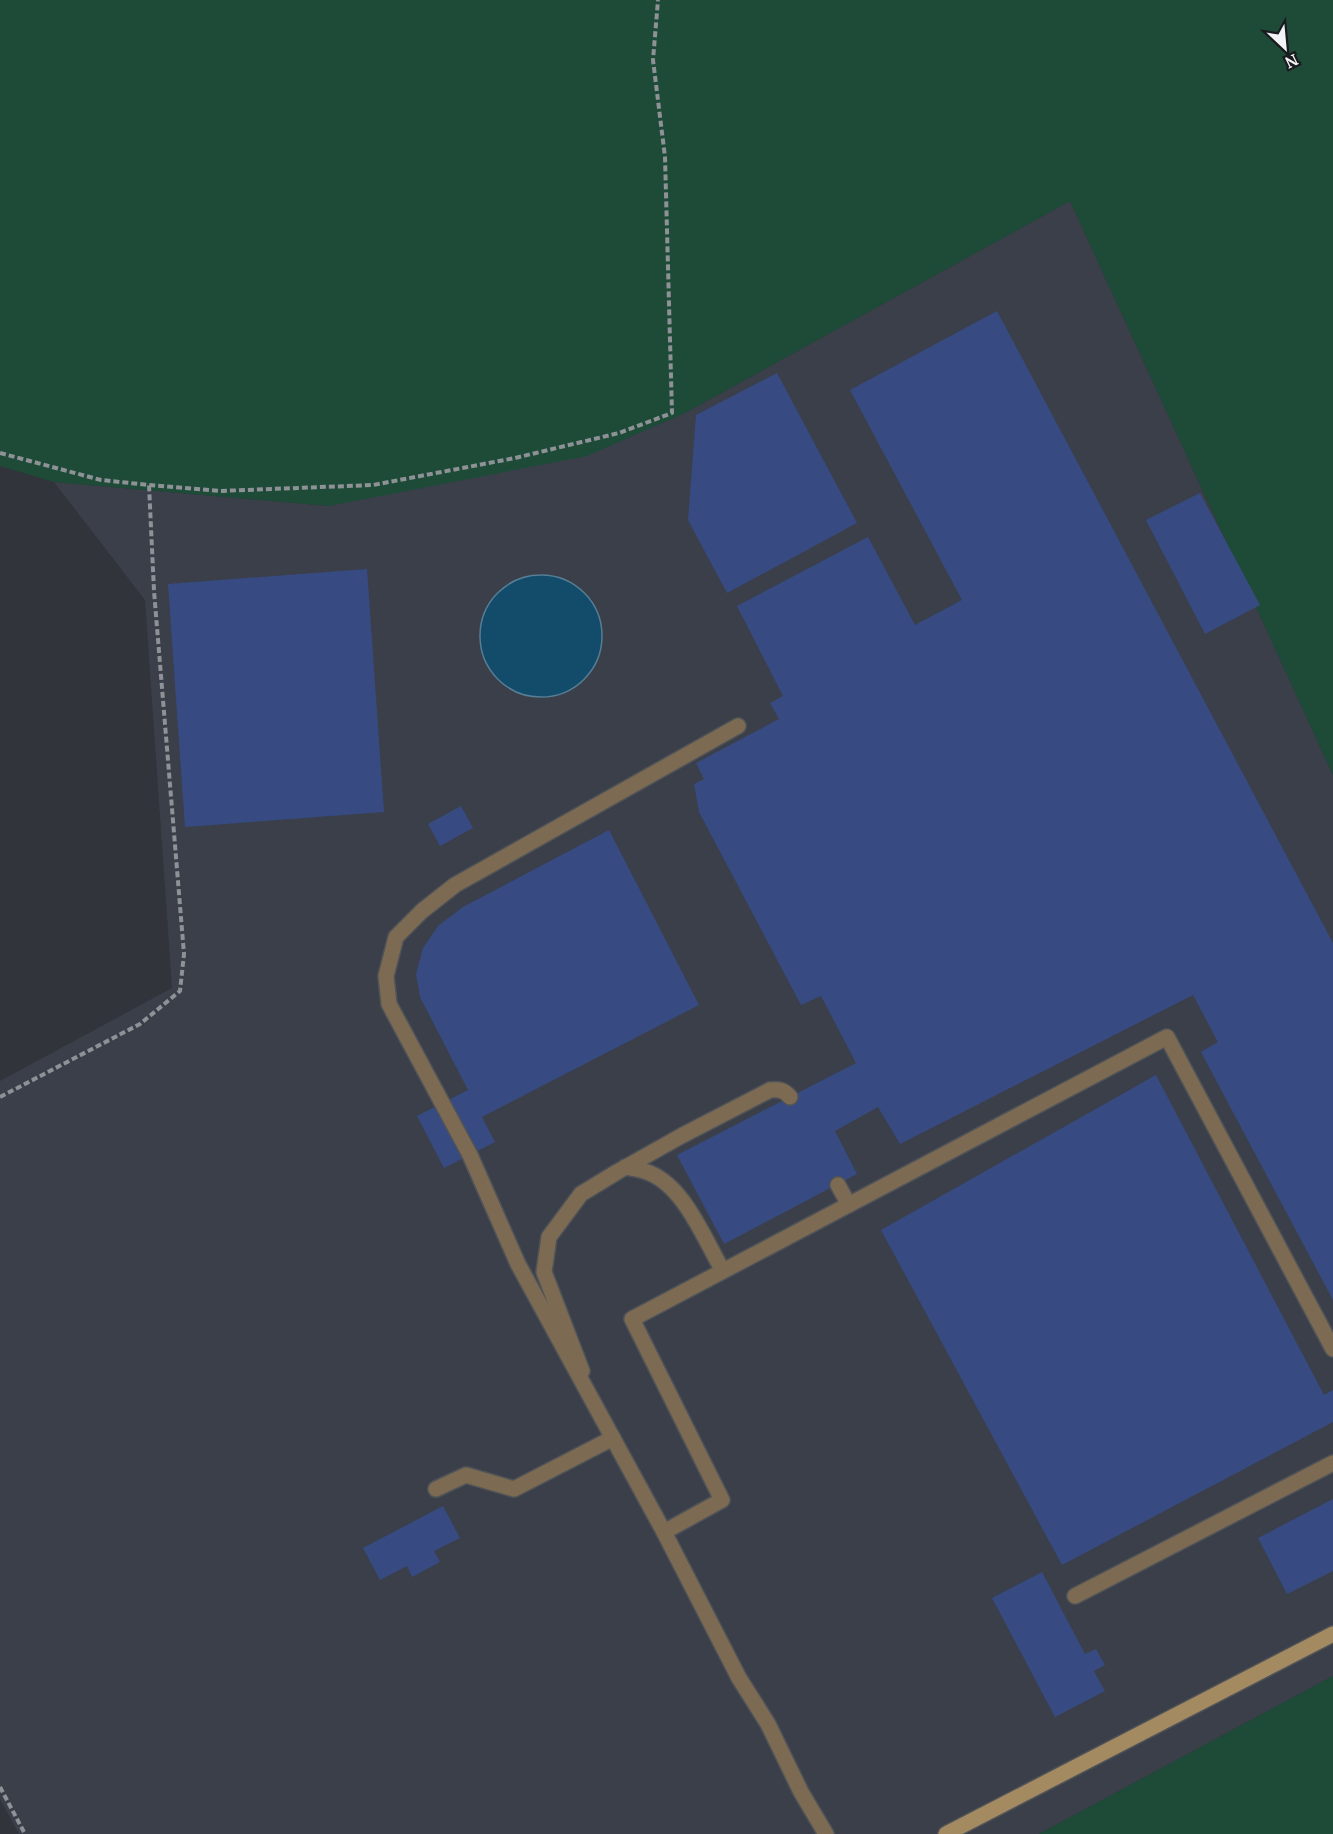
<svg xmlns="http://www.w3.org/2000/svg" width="1333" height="1834" font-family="'PT Serif',serif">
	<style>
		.built { fill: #3a3f4a }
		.green { fill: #1e4b38 }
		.water { fill: #134c6a; stroke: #567e95; stroke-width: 1.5 }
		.building { fill: #374b82 }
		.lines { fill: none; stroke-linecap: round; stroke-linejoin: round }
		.lane-casing { stroke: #505358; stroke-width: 18 }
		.street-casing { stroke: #505358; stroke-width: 18 }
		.secondary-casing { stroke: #505358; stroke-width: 18 }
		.path { stroke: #8e9196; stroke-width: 4; stroke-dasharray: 6 3; stroke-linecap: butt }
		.lane { stroke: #7c6b52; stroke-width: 15 }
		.street { stroke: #7c6b52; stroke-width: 15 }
		.secondary { stroke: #a48a61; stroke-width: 15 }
	</style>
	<rect width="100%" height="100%" fill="#31343a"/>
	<!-- built -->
	<path class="built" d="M 1070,201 L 1333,775 L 1333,1676 L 1039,1834 L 19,1834 L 0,1799 L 0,1081 L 172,988 L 145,600 L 54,482 L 329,506 L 685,413 Z"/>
	<!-- green -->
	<path class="green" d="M 0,0 L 1333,0 L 1333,775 L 1070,201 L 685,413 L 587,456 L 329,506 L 54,482 L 0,466 Z
		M 1333,1676 L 1333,1834 L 1039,1834 Z"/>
	<!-- water -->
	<path class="water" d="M480 636a61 61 0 1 1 122 0a61 61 0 1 1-122 0Z"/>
	<!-- building -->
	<path class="building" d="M 997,311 L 1333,943 L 1333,1300 L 1201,1052 L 1218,1042 L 1193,995 L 900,1144 L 878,1107 L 835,1131 L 857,1174 L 724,1244 L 677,1155 L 856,1063 L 821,996 L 801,1005 L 699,812 L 694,784 L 704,779 L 696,763 L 779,719 L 770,703 L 783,696 L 737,606 L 868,537 L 915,625 L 962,600 L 850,390 Z
		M 777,373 L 857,523 L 727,593 L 688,520 L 696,415 Z
		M 1200,493 L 1260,605 L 1205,634 L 1146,520 Z
		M 367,569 L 384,812 L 185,827 L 168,584 Z
		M 461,806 L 473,828 L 440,846 L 428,824 Z
		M 609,830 L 699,1005 L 482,1117 L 495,1142 L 444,1168 L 417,1116 L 468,1090 L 420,997 L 416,974 L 423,948 L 438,926 L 463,907 Z
		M 1156,1075 L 1324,1395 L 1333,1390 L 1333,1422 L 1062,1565 L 881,1230 Z
		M 1333,1499 L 1333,1571 L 1287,1594 L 1258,1538 Z
		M 443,1506 L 460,1538 L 434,1551 L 440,1562 L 412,1577 L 407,1566 L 380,1580 L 363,1548 Z
		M 1042,1572 L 1085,1654 L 1096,1649 L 1105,1665 L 1094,1671 L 1105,1691 L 1055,1717 L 992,1598 Z"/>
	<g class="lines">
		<!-- lane casing -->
		<g class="lane-casing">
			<path id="lane" d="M 470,1155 L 389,1004 L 386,976 L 396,937 L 422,911 L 455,885 L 738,726
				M 625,1167 C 631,1168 638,1169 644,1171 C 683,1182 704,1239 723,1271
				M 838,1185 L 849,1205
				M 582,1371 L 544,1272 L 549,1237 L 581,1194 L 617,1172 L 683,1135 L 770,1090 C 779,1089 784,1090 790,1097
				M 436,1489 L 466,1475 L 514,1489 L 613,1438
				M 664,1532 L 722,1500 L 632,1319 L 1167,1037 L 1333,1349
				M 1075,1596 L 1333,1463"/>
		</g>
		<!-- street casing -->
		<g class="street-casing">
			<path id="street" d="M 470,1155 L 518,1264 L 664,1532 L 739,1678 L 768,1724 L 801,1792 L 826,1834"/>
		</g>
		<!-- secondary casing -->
		<g class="secondary-casing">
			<path id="secondary" d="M 946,1834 L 1333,1634"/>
		</g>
		<!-- path -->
		<path class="path" d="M 0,453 L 101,480 L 149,485 L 220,491 L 373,485 L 515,458 L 619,433 L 672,413 L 665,157 L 653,60 L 658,0
			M 0,1097 L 140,1024 L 180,991 L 184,954 L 154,591 L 149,485
			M 0,1787 L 25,1834"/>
		<!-- lane -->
		<use href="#lane" class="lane"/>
		<!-- street -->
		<use href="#street" class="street"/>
		<!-- secondary -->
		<use href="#secondary" class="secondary"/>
	</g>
	<!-- north arrow -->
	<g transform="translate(1285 48) rotate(154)" stroke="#1a1b1e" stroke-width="4.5" paint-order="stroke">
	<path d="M0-4.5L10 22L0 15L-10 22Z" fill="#f2f4f8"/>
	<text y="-9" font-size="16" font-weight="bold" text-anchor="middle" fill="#f2f4f8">N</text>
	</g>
</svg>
